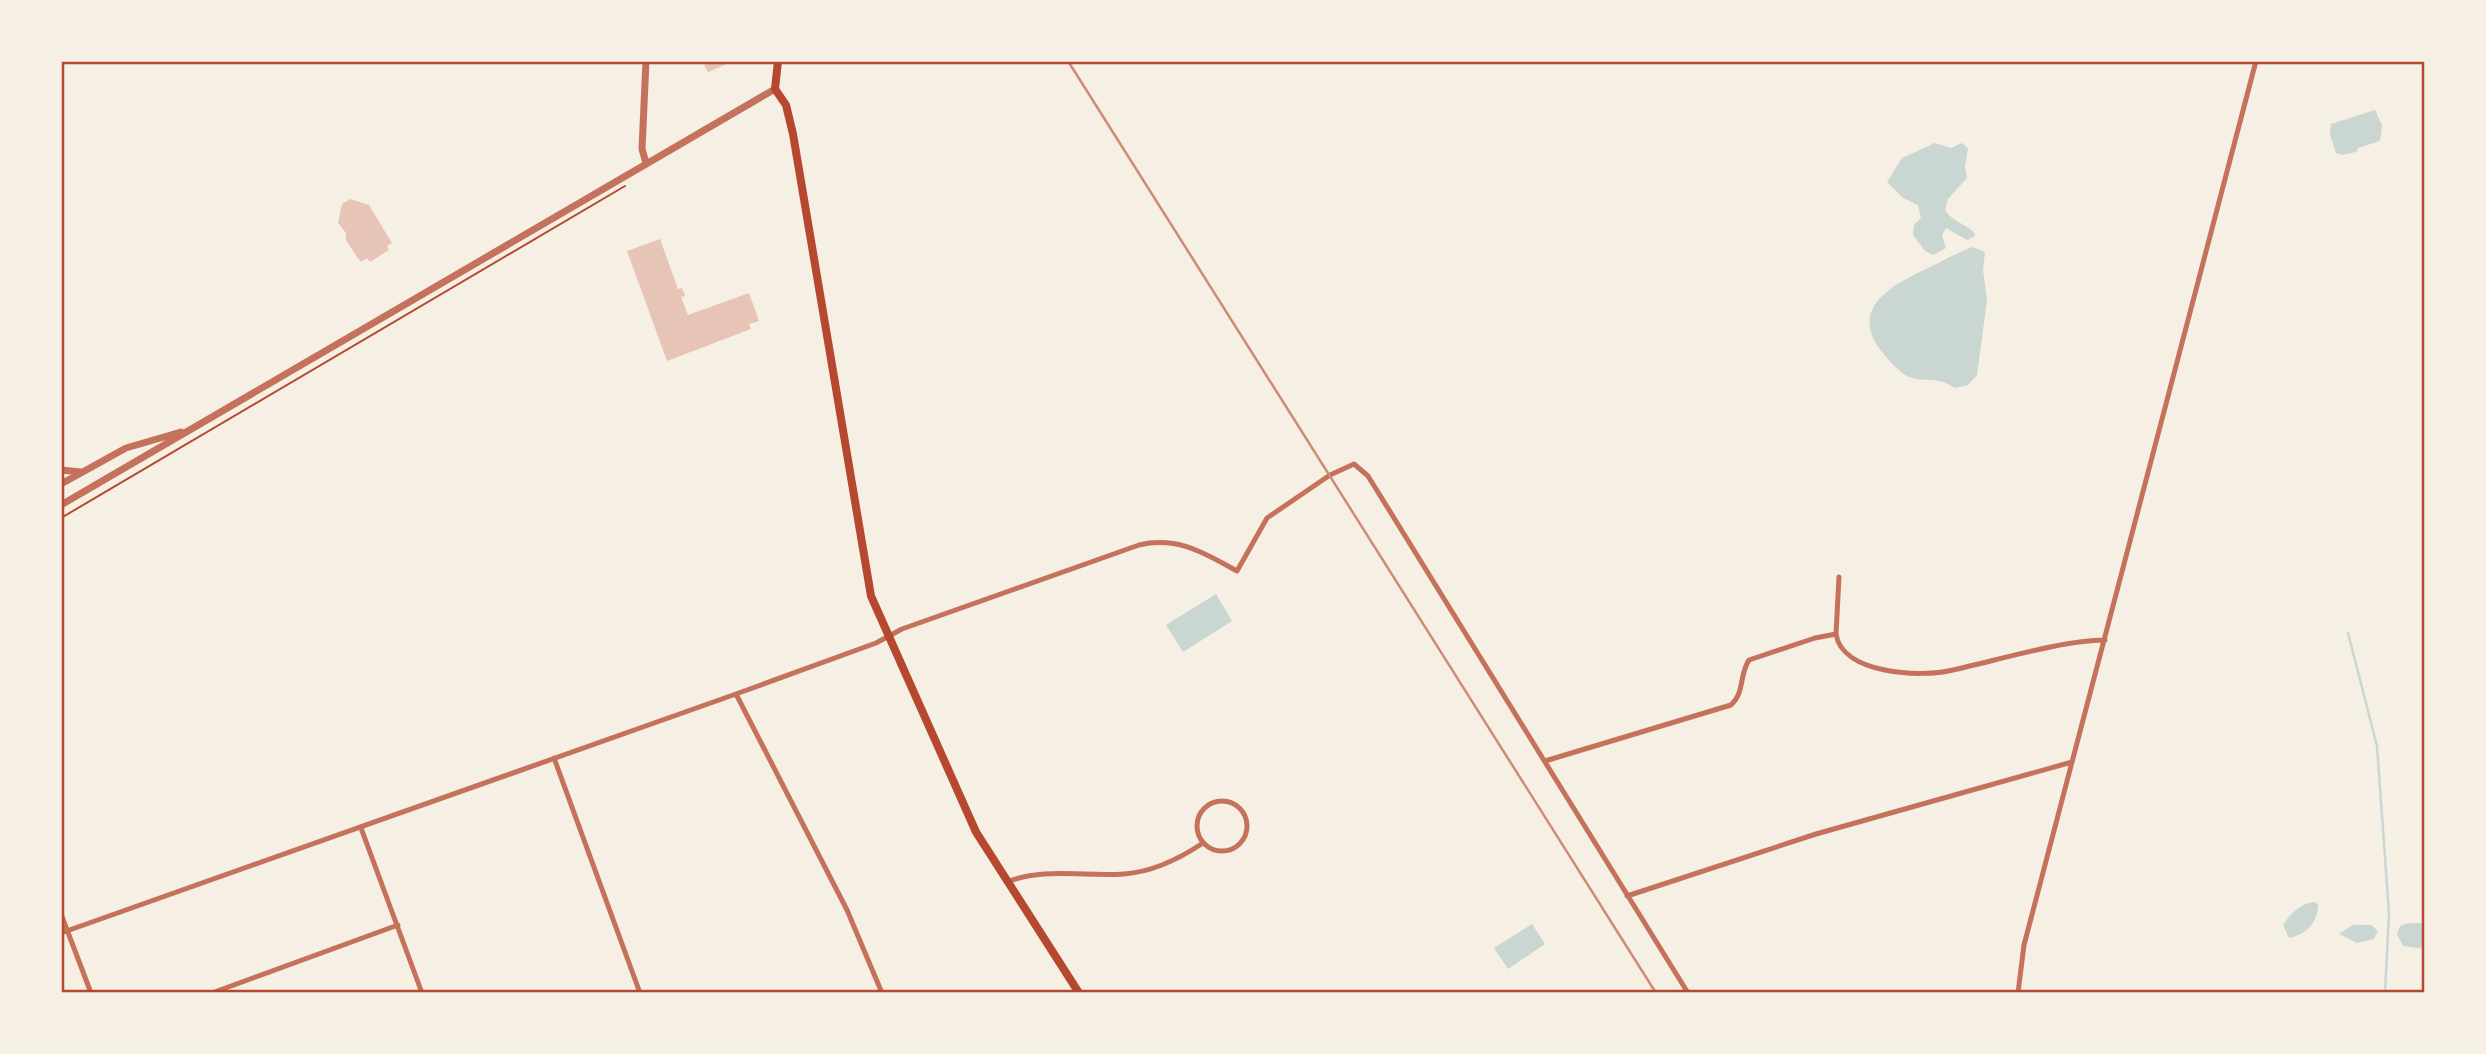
<svg xmlns="http://www.w3.org/2000/svg" width="2486" height="1054" font-family="Montserrat,sans-serif">
	<style>
		.water { fill: #c9d6d2 }
		.lines { fill: none; stroke-linecap: round; stroke-linejoin: round }
		.stream { stroke: #c9d6d2; stroke-width: 2.5 }
		.building { fill: #e6c5b7 }
		.path { stroke: #b5482f; stroke-width: 2 }
		.minor { stroke: #c5725c; stroke-width: 5 }
		.tertiary { stroke: #c5725c; stroke-width: 7 }
		.secondary { stroke: #b5482f; stroke-width: 8 }
		.rail { stroke: #cf8b77; stroke-width: 2.5 }
		.neatline { fill: none; stroke: #b5482f; stroke-width: 2.5 }
	</style>
	<rect width="100%" height="100%" fill="#f6efe4"/>
	<!-- water -->
	<path class="water" d="M 2375,110 L 2382,125 L 2380,141 L 2358,148 L 2356,152 L 2342,155 L 2336,153 L 2330,135 L 2331,124 Z
		M 1935,143 L 1951,148 L 1962,143 L 1968,148 L 1965,167 L 1967,178 L 1948,199 L 1945,210 C 1952,222 1966,223 1975,234 L 1974,237 L 1967,240 L 1946,228 L 1942,235 L 1946,248 L 1933,255 L 1925,251 L 1913,235 L 1914,225 L 1921,218 L 1918,205 L 1903,198 L 1887,182 L 1902,158 Z
		M 1973,247 L 1985,252 L 1983,270 L 1987,300 L 1977,375 L 1968,385 L 1955,388 C 1935,374 1923,385 1905,375 C 1895,368 1886,357 1879,348 C 1850,307 1894,284 1924,270 C 1941,262 1956,253 1973,247 Z
		M 1216,594 L 1232,621 L 1183,652 L 1166,625 Z
		M 2313,902 L 2318,904 C 2318,923 2307,934 2289,938 L 2283,925 C 2290,914 2300,904 2313,902 Z
		M 2409,923 L 2425,923 L 2425,949 L 2403,946 L 2397,934 L 2400,926 Z
		M 1532,924 L 1545,944 L 1508,969 L 1494,948 Z
		M 2353,925 L 2371,925 L 2378,931 L 2374,939 L 2357,943 L 2339,934 Z"/>
	<g class="lines">
		<!-- stream -->
		<path class="stream" d="M 2348,633 L 2377,746 L 2389,913 L 2385,993"/>
	</g>
	<!-- building -->
	<path class="building" d="M 712,61 L 734,61 L 708,72 L 704,65 Z
		M 350,199 L 369,205 L 392,243 L 387,246 L 389,250 L 370,262 L 367,258 L 361,262 L 357,257 L 346,240 L 346,233 L 338,223 L 342,204 Z
		M 660,239 L 678,289 L 682,288 L 685,296 L 681,297 L 688,315 L 749,293 L 759,321 L 749,324 L 751,329 L 667,361 L 627,251 Z"/>
	<g class="lines">
		<!-- path -->
		<path class="path" d="M 61,518 L 625,186"/>
		<!-- minor -->
		<path class="minor" d="M 1836,634 C 1842,674 1921,678 1953,670 C 1995,661 2063,640 2105,640
			M 736,694 L 847,910 L 882,993
			M 554,758 L 640,993
			M 1545,761 L 1731,705 C 1745,692 1739,675 1749,660 L 1815,638 L 1836,634 L 1839,577
			M1197 826a25 25 0 1 1 50 0a25 25 0 1 1-50 0Z
			M 361,828 L 422,993
			M 1007,882 C 1044,867 1084,877 1124,874 C 1153,872 1179,859 1203,843
			M 1627,896 L 1816,834 L 2072,762
			M 61,914 L 91,993
			M 61,933 L 736,694 L 876,643 L 902,629 L 1139,545 C 1178,536 1204,553 1237,571 L 1267,518 L 1330,475 L 1354,464 L 1368,476 L 1688,993
			M 212,993 L 398,925
			M 2018,993 L 2024,945 L 2256,61"/>
		<!-- tertiary -->
		<path class="tertiary" d="M 646,163 L 642,149 L 646,61
			M 61,470 L 81,472
			M 61,484 L 126,448 L 181,432
			M 61,505 L 775,89"/>
		<!-- secondary -->
		<path class="secondary" d="M 778,61 L 775,89 L 786,105 L 793,134 L 871,596 L 976,832 L 1079,993"/>
		<!-- rail -->
		<path class="rail" d="M 1068,61 L 1656,993"/>
	</g>
	<!-- border -->
	<rect width="2486" height="1054" fill="none" stroke="#f6efe4" stroke-width="126"/>
	<rect x="63" y="63" width="2360" height="928" class="neatline"/>
</svg>
